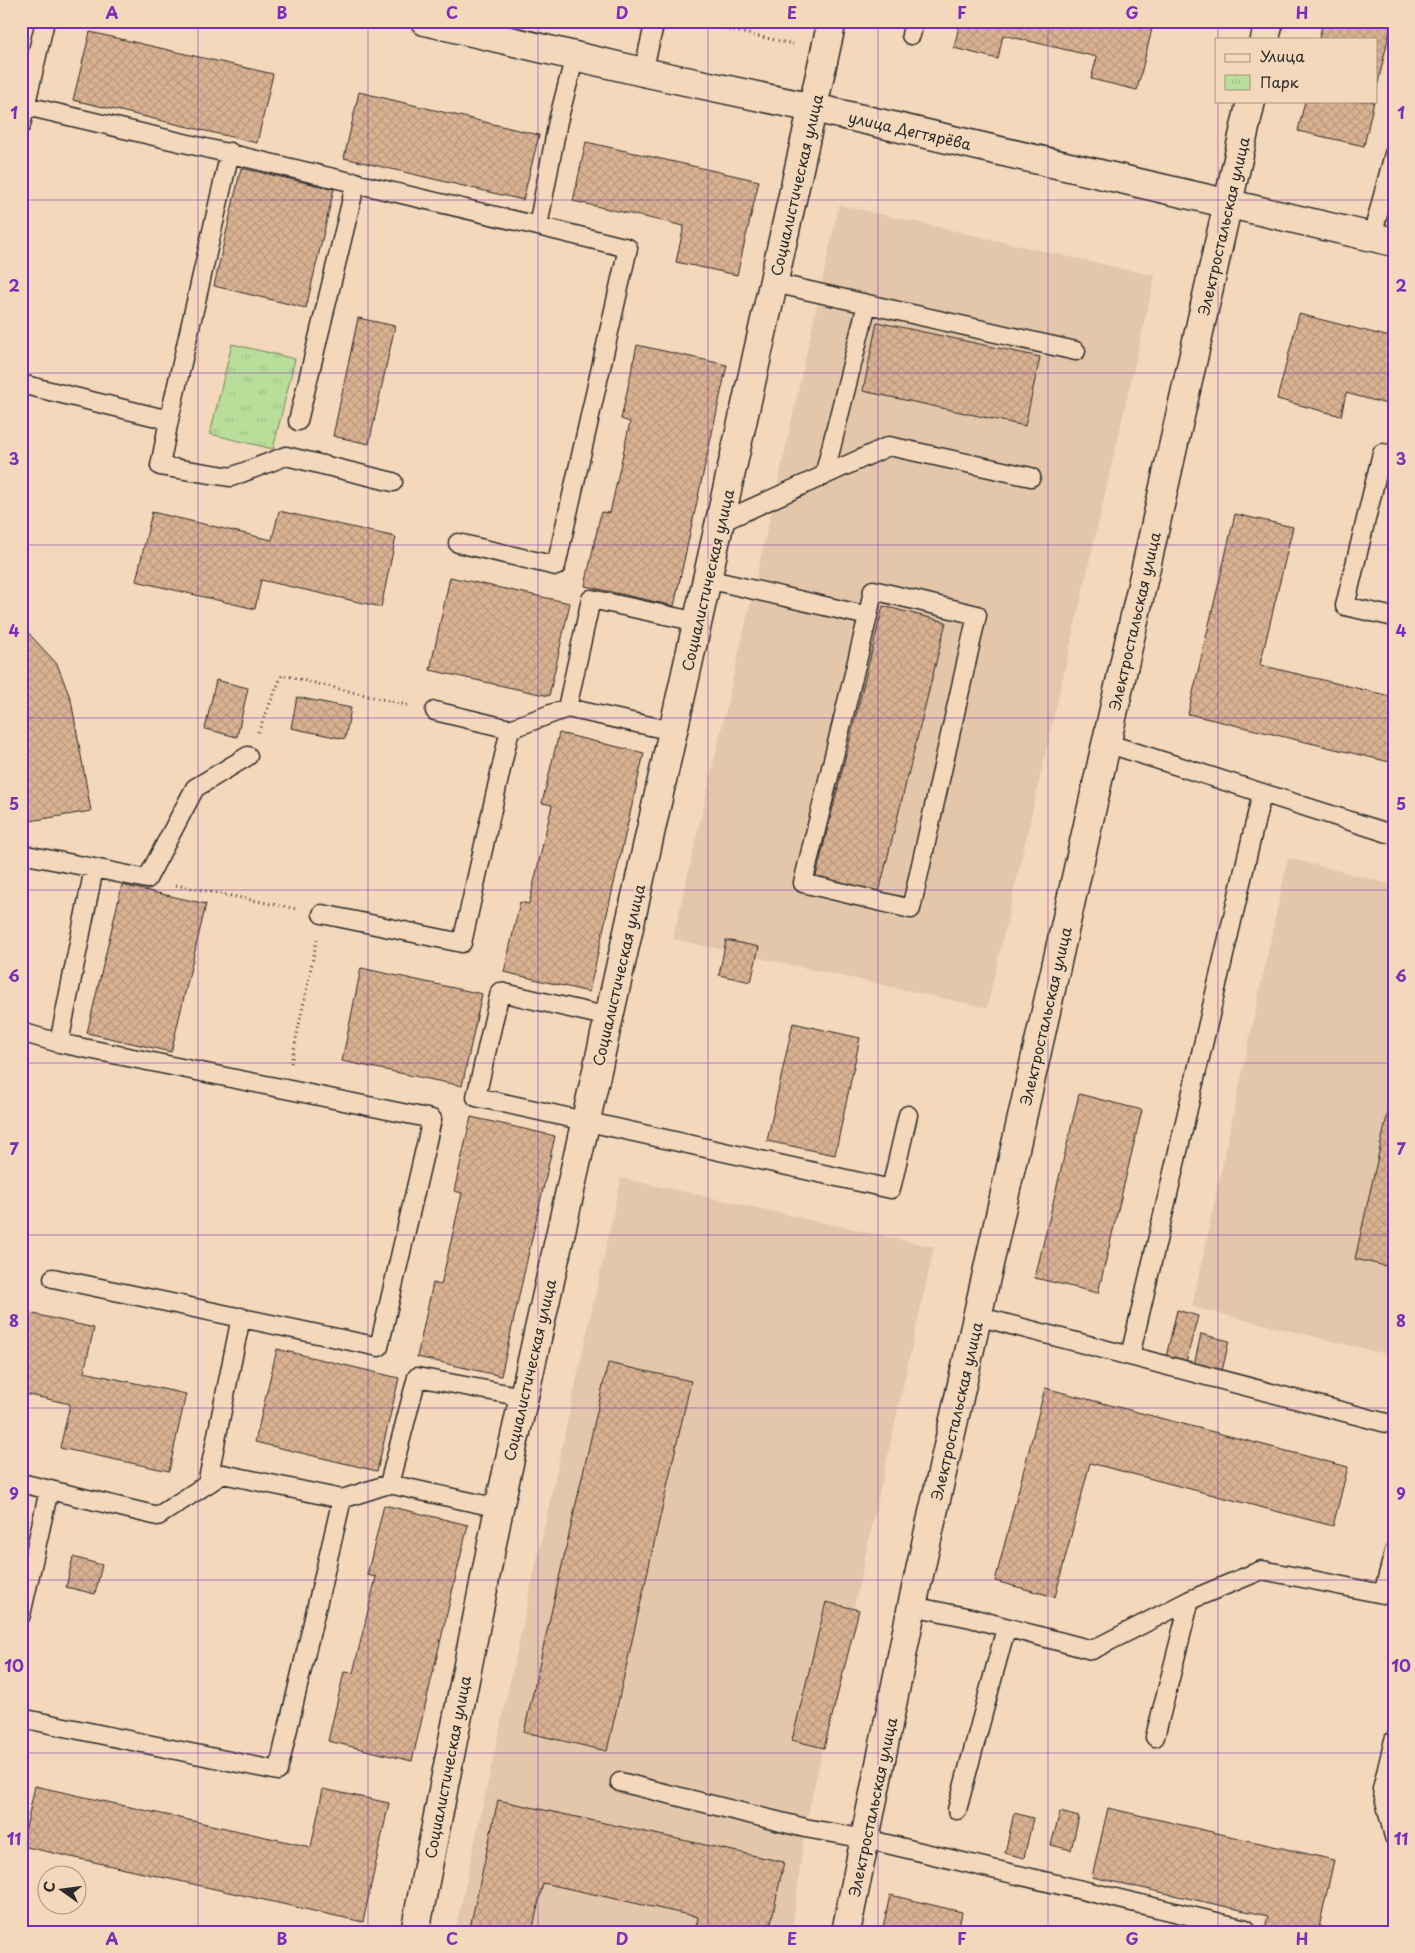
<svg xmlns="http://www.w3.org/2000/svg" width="1415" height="1953" font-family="'Playpen Sans',sans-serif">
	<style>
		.built { fill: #e4c7aa }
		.park { fill: url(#park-tufts); stroke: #728462 }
		.building { fill: url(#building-cross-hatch); stroke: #2b2b2b }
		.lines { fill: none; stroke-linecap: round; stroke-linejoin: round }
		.lane-casing { stroke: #2b2b2b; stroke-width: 21 }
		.street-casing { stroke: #2b2b2b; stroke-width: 31 }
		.path { stroke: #2b2b2b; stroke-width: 3; stroke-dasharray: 1 4; stroke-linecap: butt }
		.lane { stroke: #f4d8bb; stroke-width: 18 }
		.street { stroke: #f4d8bb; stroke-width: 28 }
		.grid { fill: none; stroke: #7b2cbf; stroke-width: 1; stroke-opacity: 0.55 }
		.labels { text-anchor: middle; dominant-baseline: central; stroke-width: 4; stroke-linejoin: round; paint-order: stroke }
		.street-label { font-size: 15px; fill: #2b2b2b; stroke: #f4d8bb }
		.neatline { fill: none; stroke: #7b2cbf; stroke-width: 2 }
		.grid-label { font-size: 16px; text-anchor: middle; font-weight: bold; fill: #7b2cbf }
	</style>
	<defs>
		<pattern id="park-tufts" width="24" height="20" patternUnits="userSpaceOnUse" patternTransform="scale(1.25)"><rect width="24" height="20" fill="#b9de99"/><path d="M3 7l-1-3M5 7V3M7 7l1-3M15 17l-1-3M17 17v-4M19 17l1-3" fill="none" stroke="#9fbf84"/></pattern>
		<pattern id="building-cross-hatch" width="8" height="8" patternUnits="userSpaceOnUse" patternTransform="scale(1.25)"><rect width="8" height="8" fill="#dab292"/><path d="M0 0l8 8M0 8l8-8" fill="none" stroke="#bb997e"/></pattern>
	</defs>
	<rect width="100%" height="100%" fill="#f4d8bb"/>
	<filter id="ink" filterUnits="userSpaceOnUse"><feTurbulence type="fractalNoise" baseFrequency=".02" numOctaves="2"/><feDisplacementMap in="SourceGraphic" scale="10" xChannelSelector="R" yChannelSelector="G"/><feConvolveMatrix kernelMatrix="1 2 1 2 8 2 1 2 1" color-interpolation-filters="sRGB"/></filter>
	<g filter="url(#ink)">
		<!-- built -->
		<path class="built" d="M 839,205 L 1155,276 L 987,1008 L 673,939 L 777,487 Z
			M 1288,858 L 1394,885 L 1394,1356 L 1192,1307 Z
			M 621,1178 L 934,1247 L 805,1828 L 792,1932 L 455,1932 Z"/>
		<!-- park -->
		<path class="park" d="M 232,344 L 295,359 L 273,449 L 210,434 Z"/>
		<!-- building -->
		<path class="building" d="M 960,21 L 1154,21 L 1137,90 L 1091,79 L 1097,57 L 1003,35 L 998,59 L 954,48 Z
			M 1323,21 L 1392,21 L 1376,92 L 1376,39 L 1319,39 Z
			M 90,32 L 273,74 L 257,143 L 73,100 Z
			M 359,92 L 539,135 L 523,200 L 344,158 Z
			M 1305,101 L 1374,101 L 1364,146 L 1298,131 Z
			M 586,142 L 759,181 L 737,275 L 676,262 L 684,226 L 573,201 Z
			M 241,168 L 334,189 L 306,308 L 214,286 Z
			M 1299,314 L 1394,338 L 1394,406 L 1346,393 L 1341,416 L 1277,399 Z
			M 358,318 L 395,326 L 369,444 L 333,436 Z
			M 877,322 L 1040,357 L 1025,426 L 863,391 Z
			M 637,345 L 727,365 L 674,606 L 585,586 L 601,512 L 610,513 L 630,422 L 621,419 Z
			M 279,511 L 396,537 L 381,607 L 261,580 L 255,609 L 136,581 L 152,512 L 272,540 Z
			M 1235,514 L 1293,527 L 1260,665 L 1394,697 L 1394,763 L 1188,714 Z
			M 450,577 L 570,603 L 549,696 L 430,670 Z
			M 883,606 L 946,622 L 879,892 L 816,876 Z
			M 21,625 L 57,664 L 71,700 L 91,811 L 24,822 L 21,806 Z
			M 216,680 L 248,688 L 237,737 L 205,729 Z
			M 297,697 L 351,708 L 345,739 L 291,728 Z
			M 559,733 L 644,753 L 589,992 L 504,972 L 520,902 L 529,904 L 552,805 L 542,803 Z
			M 122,885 L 206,904 L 171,1052 L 87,1033 Z
			M 726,940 L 759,947 L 751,982 L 719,975 Z
			M 361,968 L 482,994 L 462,1086 L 342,1061 Z
			M 793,1023 L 860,1038 L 835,1155 L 767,1141 Z
			M 1394,1085 L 1394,1268 L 1355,1259 Z
			M 1079,1094 L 1142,1110 L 1098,1293 L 1035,1278 Z
			M 471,1117 L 555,1136 L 501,1376 L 417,1357 L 433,1283 L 441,1285 L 462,1193 L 454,1191 Z
			M 1177,1310 L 1198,1316 L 1186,1362 L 1166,1357 Z
			M 21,1311 L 94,1328 L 84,1372 L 186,1394 L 169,1471 L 60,1448 L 70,1404 L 21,1393 Z
			M 1201,1334 L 1229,1341 L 1222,1371 L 1194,1365 Z
			M 277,1349 L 399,1378 L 377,1471 L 255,1442 Z
			M 608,1363 L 691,1381 L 607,1751 L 524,1732 Z
			M 1045,1388 L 1348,1467 L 1333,1526 L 1090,1463 L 1055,1597 L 995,1581 Z
			M 384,1505 L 468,1525 L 412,1761 L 328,1741 L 344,1672 L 353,1673 L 376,1577 L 367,1575 Z
			M 73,1557 L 102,1565 L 95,1594 L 66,1587 Z
			M 826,1602 L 859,1610 L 824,1748 L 792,1740 Z
			M 35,1786 L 311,1847 L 323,1789 L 389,1803 L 363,1922 L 22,1846 Z
			M 498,1800 L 784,1862 L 769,1932 L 695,1932 L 698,1917 L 543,1883 L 532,1932 L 469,1932 Z
			M 1108,1808 L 1334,1860 L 1318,1932 L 1264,1932 L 1268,1916 L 1092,1877 Z
			M 1060,1812 L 1079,1817 L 1071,1850 L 1051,1845 Z
			M 1014,1813 L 1033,1818 L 1024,1858 L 1005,1853 Z
			M 890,1895 L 962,1912 L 958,1932 L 882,1932 Z"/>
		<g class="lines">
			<!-- lane casing -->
			<g class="lane-casing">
				<path id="lane" d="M 911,35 L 914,21
					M 643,72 L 655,21
					M 26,106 L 538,226
					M 21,125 L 45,21
					M 1372,237 L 1394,154
					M 774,283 L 1076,351
					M 21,384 L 169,420 L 160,466 L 231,477 L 286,456 L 393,482
					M 169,420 L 230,152
					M 298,421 L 356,182
					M 1394,455 L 1382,453 L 1345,606 L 1394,617
					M 824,476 L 867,304
					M 719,523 L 889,446 L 1031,477
					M 458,543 L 556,566 L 628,248 L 538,226 L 558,121 L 575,56
					M 707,579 L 868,616 L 803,883 L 911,909 L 977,615 L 873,590 L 868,616
					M 510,729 L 567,708
					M 673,731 L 567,708 L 591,599 L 698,622
					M 1106,743 L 1394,835
					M 21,854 L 94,868 L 59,1043 L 21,1032
					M 94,868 L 147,879 L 195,788 L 248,756
					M 322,914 L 462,943 L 510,729 L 435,711
					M 609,1017 L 500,992 L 476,1097 L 891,1189 L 908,1115
					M 53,1278 L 379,1347 L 432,1119 L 59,1043
					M 977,1316 L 1394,1425
					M 1130,1356 L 1262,793
					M 21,1483 L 158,1516 L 223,1474 L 342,1499 L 278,1771 L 21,1718
					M 207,1484 L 241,1317
					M 389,1484 L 417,1377 L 523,1397
					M 342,1499 L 389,1484 L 499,1508
					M 912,1606 L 971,1618 L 1092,1650 L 1190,1600 L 1262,1570 L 1383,1594 L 1394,1552
					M 21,1615 L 49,1490
					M 1155,1737 L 1190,1600
					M 1394,1740 L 1382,1789 L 1394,1837
					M 620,1782 L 805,1828 L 866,1839 L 1246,1929
					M 957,1810 L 1006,1628"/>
			</g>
			<!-- street casing -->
			<g class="street-casing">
				<path id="street" d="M 425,21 L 643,72 L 827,111 L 1394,242
					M 1265,39 L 1269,21
					M 415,1932 L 499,1508 L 832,21
					M 846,1932 L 912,1606 L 1251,101"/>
			</g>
			<!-- path -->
			<path class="path" d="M 690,21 L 793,44
				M 258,732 L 282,675 L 410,706
				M 176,885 L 297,909
				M 291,1063 L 317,939"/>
			<!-- lane -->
			<use href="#lane" class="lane"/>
			<!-- street -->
			<use href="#street" class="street"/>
		</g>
	</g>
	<!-- grid -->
	<path class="grid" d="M 198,21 L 198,1932M 368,21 L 368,1932M 538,21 L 538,1932M 708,21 L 708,1932M 878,21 L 878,1932M 1048,21 L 1048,1932M 1218,21 L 1218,39M 1218,101 L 1218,1932M 21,200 L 1394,200M 21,373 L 1394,373M 21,545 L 1394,545M 21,718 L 1394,718M 21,890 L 1394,890M 21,1063 L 1394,1063M 21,1235 L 1394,1235M 21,1408 L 1394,1408M 21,1580 L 1394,1580M 21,1753 L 1394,1753"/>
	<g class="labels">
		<!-- street labels -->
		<g class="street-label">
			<text transform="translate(910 130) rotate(13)">улица Дегтярёва</text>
			<text transform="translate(796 185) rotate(-77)">Социалистическая улица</text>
			<text transform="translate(1223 226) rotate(-77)">Электростальская улица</text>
			<text transform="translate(707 580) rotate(-77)">Социалистическая улица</text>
			<text transform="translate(1134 621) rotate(-77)">Электростальская улица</text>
			<text transform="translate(618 975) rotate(-77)">Социалистическая улица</text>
			<text transform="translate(1045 1016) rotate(-77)">Электростальская улица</text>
			<text transform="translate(529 1370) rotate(-77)">Социалистическая улица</text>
			<text transform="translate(956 1411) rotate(-77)">Электростальская улица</text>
			<text transform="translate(447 1767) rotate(-79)">Социалистическая улица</text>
			<text transform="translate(872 1807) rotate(-78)">Электростальская улица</text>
		</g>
	</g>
	<!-- margin -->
	<rect width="1415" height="1953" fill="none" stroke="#f4d8bb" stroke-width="55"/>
	<!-- legend -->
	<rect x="1215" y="38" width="162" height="65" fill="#f4d8bb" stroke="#a49381"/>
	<rect x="1225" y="54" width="25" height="8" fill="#f4d8bb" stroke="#a49381"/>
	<text x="1260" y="62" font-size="15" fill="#2b2b2b">Улица</text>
	<rect x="1225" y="75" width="25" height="15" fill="url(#park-tufts)" stroke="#a49381"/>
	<text x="1260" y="88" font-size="15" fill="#2b2b2b">Парк</text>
	<!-- north arrow -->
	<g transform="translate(62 1890) rotate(284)"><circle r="24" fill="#f4d8bb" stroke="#a49381"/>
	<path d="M0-4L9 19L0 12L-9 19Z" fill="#2b2b2b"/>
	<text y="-8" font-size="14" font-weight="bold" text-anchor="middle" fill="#2b2b2b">С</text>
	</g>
	<rect x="28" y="28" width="1360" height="1898" class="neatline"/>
	<g class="grid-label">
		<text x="112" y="19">A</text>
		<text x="282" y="19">B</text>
		<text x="452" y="19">C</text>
		<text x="622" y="19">D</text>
		<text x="792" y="19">E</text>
		<text x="962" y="19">F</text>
		<text x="1132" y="19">G</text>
		<text x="1302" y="19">H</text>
		<text x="14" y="119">1</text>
		<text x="1401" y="119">1</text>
		<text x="14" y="292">2</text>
		<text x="1401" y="292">2</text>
		<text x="14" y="465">3</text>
		<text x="1401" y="465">3</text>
		<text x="14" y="637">4</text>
		<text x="1401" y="637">4</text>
		<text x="14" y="810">5</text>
		<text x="1401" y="810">5</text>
		<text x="14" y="982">6</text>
		<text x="1401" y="982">6</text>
		<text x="14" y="1155">7</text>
		<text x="1401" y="1155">7</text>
		<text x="14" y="1327">8</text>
		<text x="1401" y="1327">8</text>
		<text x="14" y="1500">9</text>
		<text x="1401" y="1500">9</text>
		<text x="14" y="1672">10</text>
		<text x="1401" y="1672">10</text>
		<text x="14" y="1845">11</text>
		<text x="1401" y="1845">11</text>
		<text x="112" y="1945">A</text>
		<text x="282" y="1945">B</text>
		<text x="452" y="1945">C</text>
		<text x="622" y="1945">D</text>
		<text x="792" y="1945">E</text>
		<text x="962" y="1945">F</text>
		<text x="1132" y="1945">G</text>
		<text x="1302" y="1945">H</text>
	</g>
</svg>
